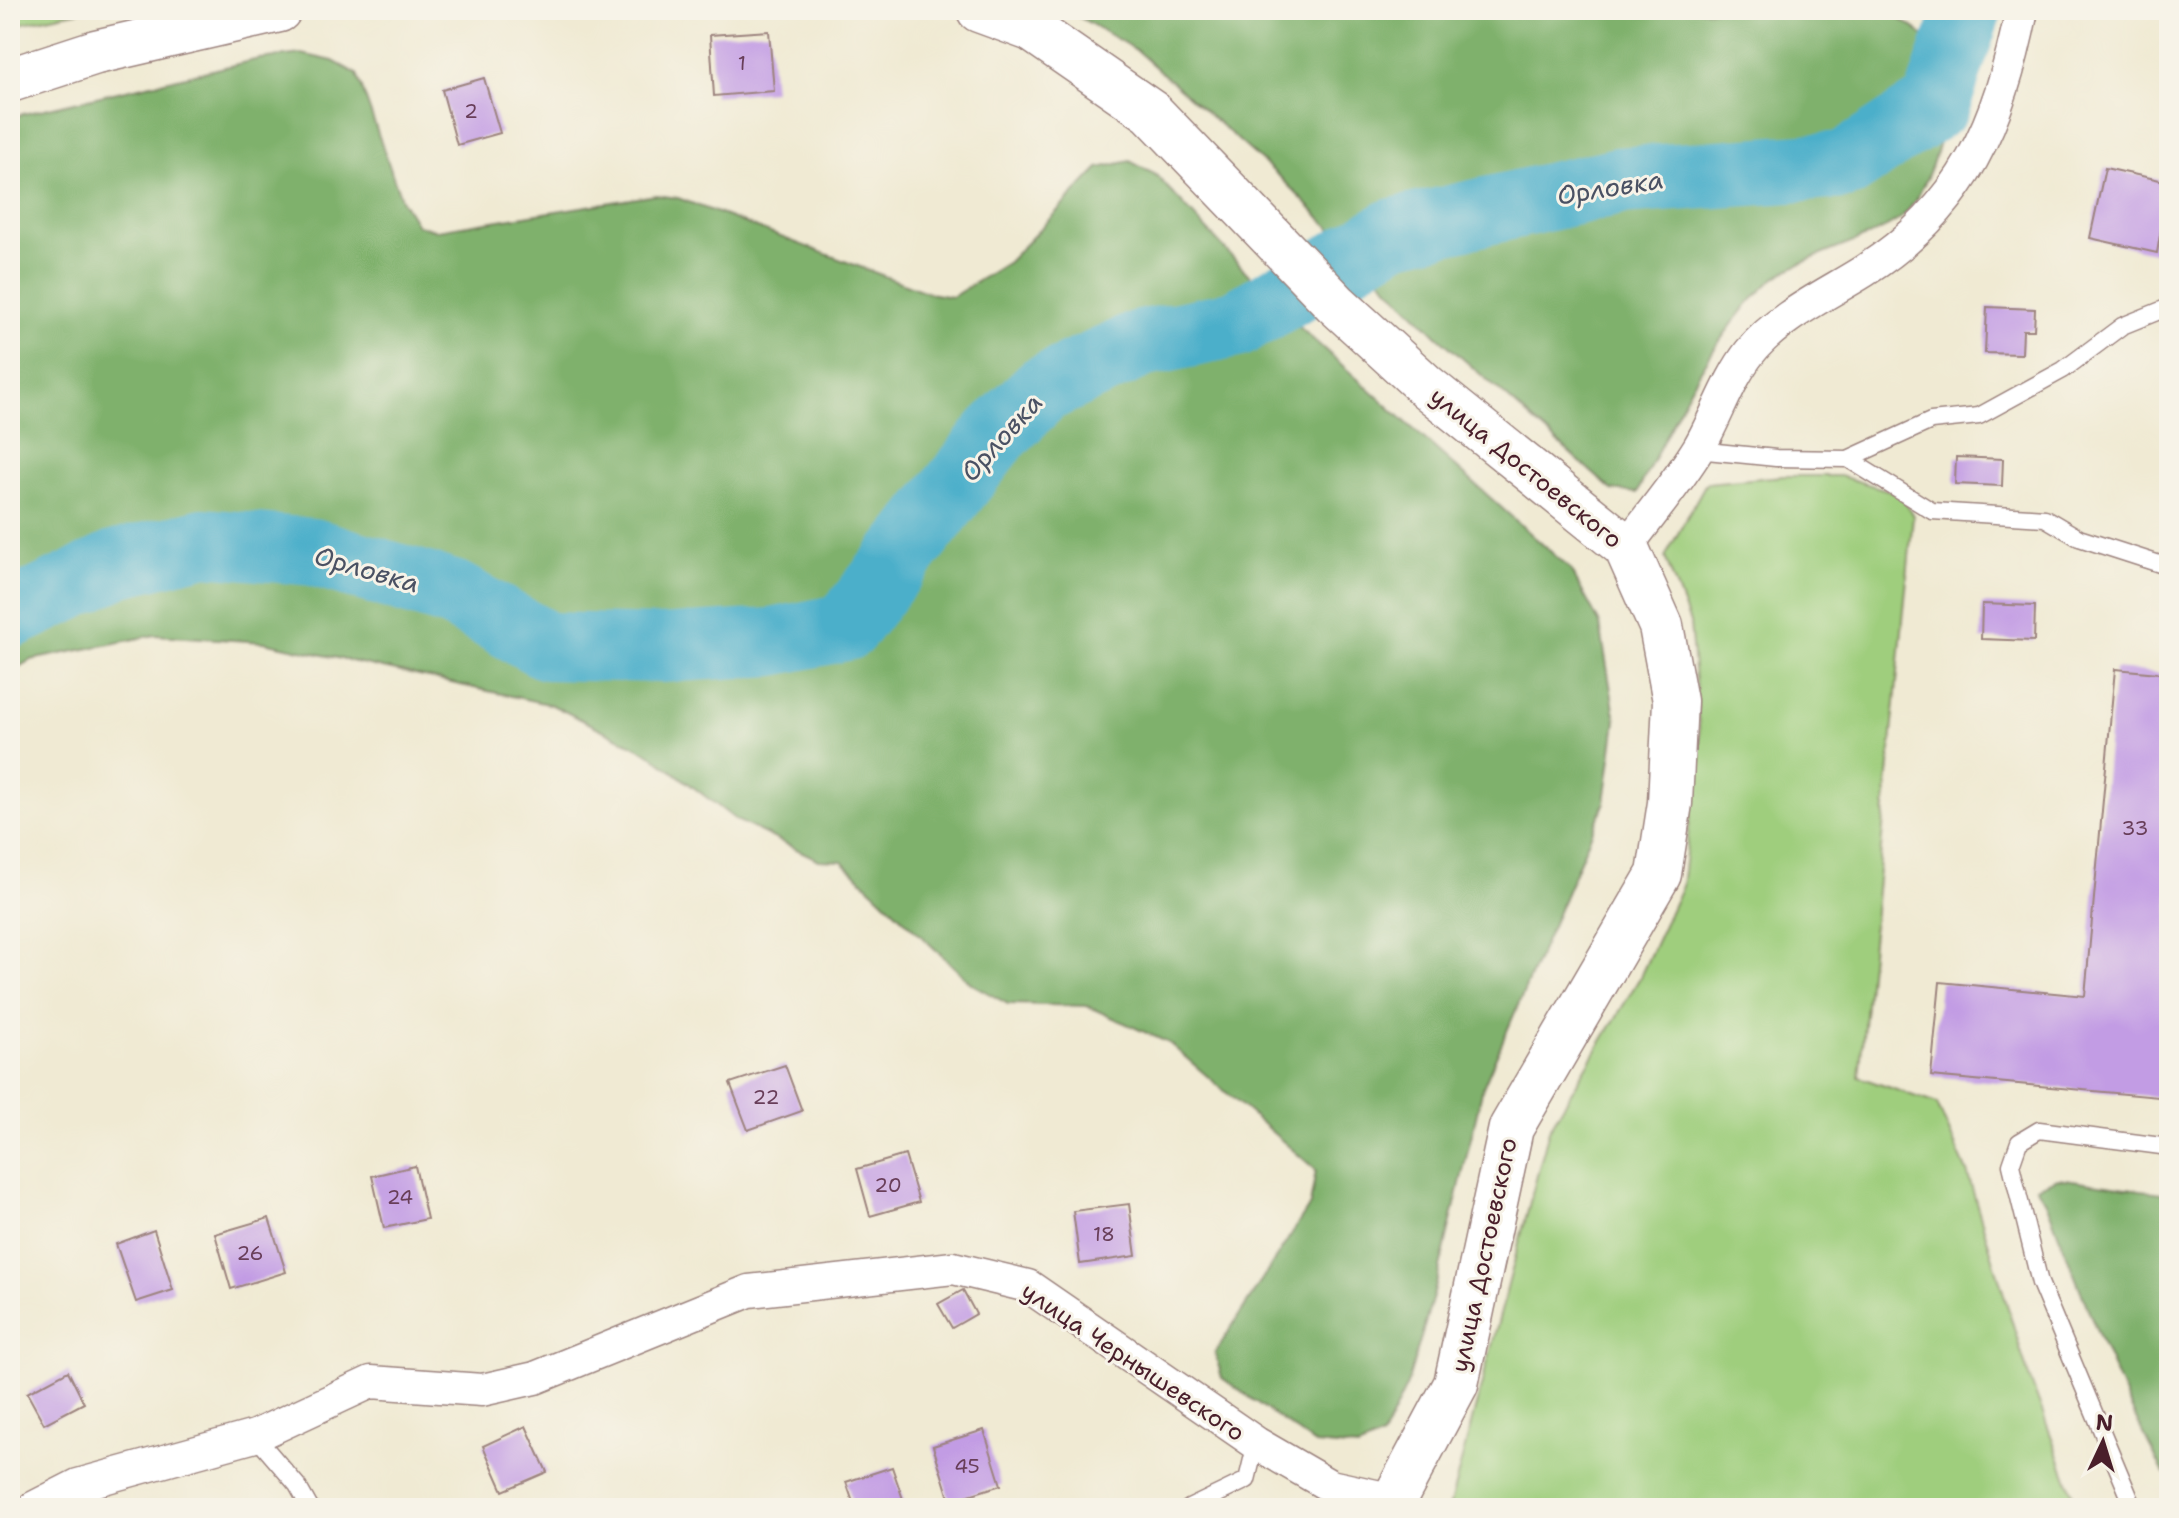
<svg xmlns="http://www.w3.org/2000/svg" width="2179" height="1518" font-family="'Shantell Sans',sans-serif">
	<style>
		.green { fill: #9fce7d; stroke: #747654; stroke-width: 2 }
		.forest { fill: #7fb16c; stroke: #64684c; stroke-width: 2 }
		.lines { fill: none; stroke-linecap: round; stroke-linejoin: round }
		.river { stroke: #4bafca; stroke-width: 68 }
		.building { fill: #c29ce4 }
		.lane-casing { stroke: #9d847f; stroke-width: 19 }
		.street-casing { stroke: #9d847f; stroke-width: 35 }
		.secondary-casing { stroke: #9d847f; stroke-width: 47 }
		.lane { stroke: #fff; stroke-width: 16 }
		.street { stroke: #fff; stroke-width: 32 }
		.secondary { stroke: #fff; stroke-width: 44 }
		.labels { text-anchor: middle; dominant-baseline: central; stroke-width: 6; stroke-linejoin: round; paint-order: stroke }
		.number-label { font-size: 20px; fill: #683e59 }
		.street-label { font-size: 24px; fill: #4a1f2b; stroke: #f7f3e8 }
		.water-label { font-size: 26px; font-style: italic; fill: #4a5163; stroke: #f7f3e8 }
	</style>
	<rect width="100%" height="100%" fill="#f7f3e8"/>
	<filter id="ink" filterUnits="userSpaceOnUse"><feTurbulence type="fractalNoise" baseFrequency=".0125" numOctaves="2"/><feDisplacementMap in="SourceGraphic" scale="16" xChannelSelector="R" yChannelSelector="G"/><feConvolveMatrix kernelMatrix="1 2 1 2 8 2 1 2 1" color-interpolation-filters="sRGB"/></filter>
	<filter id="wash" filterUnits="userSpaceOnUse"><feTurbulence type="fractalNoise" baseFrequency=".006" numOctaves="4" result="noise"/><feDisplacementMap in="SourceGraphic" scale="32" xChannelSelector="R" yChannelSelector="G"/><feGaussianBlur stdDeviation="1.8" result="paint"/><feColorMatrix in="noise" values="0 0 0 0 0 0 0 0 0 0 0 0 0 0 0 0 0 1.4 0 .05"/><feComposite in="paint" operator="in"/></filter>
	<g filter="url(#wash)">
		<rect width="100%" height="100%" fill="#f0ead3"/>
		<!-- green -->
		<path class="green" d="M 10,10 L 84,10 L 10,26 Z
			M 1784,476 L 1840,476 L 1901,494 L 1913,516 L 1859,1077 L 1937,1104 L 1967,1172 L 2027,1371 L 2078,1508 L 1449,1508 L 1549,1130 L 1639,979 L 1682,886 L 1700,739 L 1690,623 L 1665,557 L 1706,483 Z"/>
		<!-- forest -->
		<path class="forest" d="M 1067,10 L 1886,10 C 1904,22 1926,33 1938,51 C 1961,87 1932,196 1898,220 C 1866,243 1795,258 1768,284 C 1708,341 1674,419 1637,493 L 1612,490 L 1436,335 L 1280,177 L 1136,50 Z
			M 302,54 L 333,61 L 357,74 L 401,199 L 417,225 L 437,230 L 656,195 L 678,198 L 929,293 L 952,297 L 1008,262 L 1099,168 L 1130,161 L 1156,175 L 1286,315 L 1570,569 L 1600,624 L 1616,721 L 1605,802 L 1483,1087 L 1434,1293 L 1407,1385 L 1382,1437 L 1358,1448 L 1315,1444 L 1222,1378 L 1215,1353 L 1310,1205 L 1316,1170 L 1169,1043 L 1087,1006 L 1008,1004 L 972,984 L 842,861 L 819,860 L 736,820 L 649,753 L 552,705 L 264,642 L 155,635 L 31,660 L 10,672 L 10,117 L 259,59 Z
			M 2058,1178 L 2169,1194 L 2169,1475 L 2164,1473 C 2116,1386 2082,1294 2046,1202 L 2036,1187 Z"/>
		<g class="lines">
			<!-- river -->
			<path class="river" d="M 10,615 L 117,564 L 204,542 L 313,552 L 453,594 L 547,646 L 660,649 L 772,642 L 846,627 L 997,434 L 1043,389 L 1141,344 L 1236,324 L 1394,232 L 1619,181 L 1845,165 L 1936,105 L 1968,10"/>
		</g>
		<g id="blocks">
			<!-- building -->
			<path class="building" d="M 769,31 L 774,91 L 714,96 L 710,35 Z
				M 484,78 L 500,133 L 457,145 L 442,90 Z
				M 2105,168 L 2169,182 L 2157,253 L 2090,238 Z
				M 1987,307 L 2035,309 L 2034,330 L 2023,330 L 2022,354 L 1985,353 Z
				M 1956,457 L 2003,459 L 2002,486 L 1955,484 Z
				M 1982,604 L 2035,606 L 2034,641 L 1981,639 Z
				M 2115,669 L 2169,674 L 2169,1098 L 1931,1076 L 1940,982 L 2085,996 Z
				M 785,1065 L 802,1111 L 748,1130 L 730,1083 Z
				M 905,1155 L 919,1202 L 870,1216 L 857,1169 Z
				M 415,1166 L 427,1219 L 384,1228 L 372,1176 Z
				M 1129,1204 L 1136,1256 L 1080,1264 L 1073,1211 Z
				M 269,1218 L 286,1272 L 231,1289 L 215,1234 Z
				M 154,1230 L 173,1290 L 136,1302 L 116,1244 Z
				M 963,1290 L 976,1314 L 952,1328 L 938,1304 Z
				M 68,1371 L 84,1403 L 44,1424 L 27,1393 Z
				M 526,1426 L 547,1472 L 503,1491 L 483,1446 Z
				M 984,1430 L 1001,1485 L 950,1501 L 933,1446 Z
				M 892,1467 L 906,1508 L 855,1508 L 846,1482 Z"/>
		</g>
	</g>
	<g filter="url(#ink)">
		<use href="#blocks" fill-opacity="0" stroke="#9d847f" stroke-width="2"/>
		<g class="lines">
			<!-- lane casing -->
			<g class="lane-casing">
				<path id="lane" d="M 2169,307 L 2122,326 L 2063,370 L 1979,416 L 1931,421 L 1848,459 L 1932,511 L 2045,518 L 2079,538 L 2169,567
					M 1697,450 L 1776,458 L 1848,459
					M 255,1436 L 297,1485 L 310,1508
					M 1189,1508 L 1247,1480 L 1256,1443
					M 2134,1508 L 2040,1283 L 2011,1165 L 2019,1142 L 2039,1130 L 2169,1147"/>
			</g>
			<!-- street casing -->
			<g class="street-casing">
				<path id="street" d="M 1626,547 C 1650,515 1677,483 1698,449 C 1716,419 1728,380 1750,352 C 1778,317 1826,295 1864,271 C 1965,207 1999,123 2022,10
					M 33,1508 L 78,1485 L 255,1436 L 371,1382 L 482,1390 L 535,1378 L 749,1291 L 953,1268 L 1028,1286 L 1256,1443 L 1330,1486 L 1394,1500"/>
			</g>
			<!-- secondary casing -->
			<g class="secondary-casing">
				<path id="secondary" d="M 979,10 L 1031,29 L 1151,112 L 1336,304 L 1427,387 L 1626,547 L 1661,626 L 1675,701 L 1670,803 L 1659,874 L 1511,1128 L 1456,1384 L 1394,1500 L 1394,1508
					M 10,80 L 96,52 L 279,10"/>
			</g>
			<!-- lane -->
			<use href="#lane" class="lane"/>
			<!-- street -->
			<use href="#street" class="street"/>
			<!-- secondary -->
			<use href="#secondary" class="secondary"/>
		</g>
	</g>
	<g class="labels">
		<!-- number labels -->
		<g class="number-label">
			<text x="742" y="63">1</text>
			<text x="471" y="111">2</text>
			<text x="2135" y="828">33</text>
			<text x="766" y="1097">22</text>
			<text x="888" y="1185">20</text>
			<text x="400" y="1197">24</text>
			<text x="1104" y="1234">18</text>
			<text x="250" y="1253">26</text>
			<text x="967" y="1466">45</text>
		</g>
		<!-- street labels -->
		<g class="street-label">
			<text transform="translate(1526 468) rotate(39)">улица Достоевского</text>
			<text transform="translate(1484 1255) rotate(-78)">улица Достоевского</text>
			<text transform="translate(1133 1362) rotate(34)">улица Чернышевского</text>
		</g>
		<!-- water labels -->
		<g class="water-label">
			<text transform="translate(1610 187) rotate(-9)">Орловка</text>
			<text transform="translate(1001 437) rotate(-48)">Орловка</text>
			<text transform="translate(367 569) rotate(16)">Орловка</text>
		</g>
	</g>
	<!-- margin -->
	<rect width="2179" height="1518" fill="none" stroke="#f7f3e8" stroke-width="40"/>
	<!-- north arrow -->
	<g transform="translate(2103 1442) rotate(4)" stroke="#f7f3e8" stroke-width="6" paint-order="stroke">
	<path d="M0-6L14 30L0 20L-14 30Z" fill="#4a1f2b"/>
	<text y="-12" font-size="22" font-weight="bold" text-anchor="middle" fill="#4a1f2b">N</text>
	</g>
</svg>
